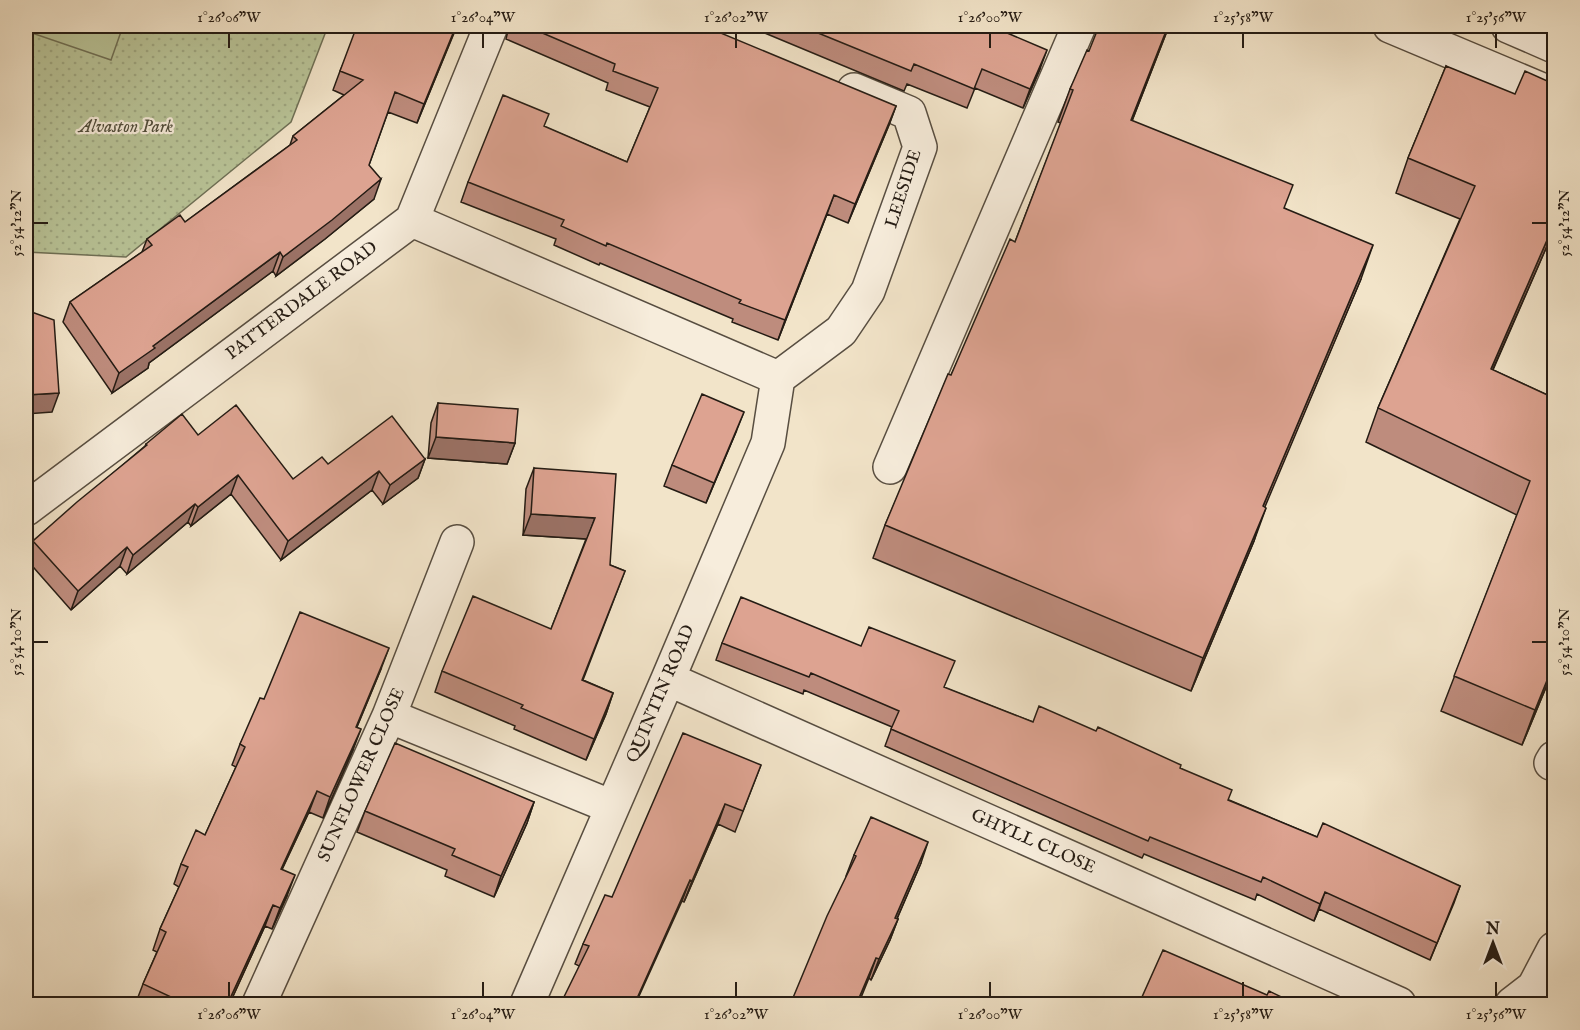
<svg xmlns="http://www.w3.org/2000/svg" width="1580" height="1030" font-family="'IM FELL English',serif">
	<style>
		.park { fill: url(#park-dots); stroke: #6f7056; stroke-width: 1.5 }
		.garden { fill: #b9c498; stroke: #6f7056; stroke-width: 1.5 }
		.lines { fill: none; stroke-linecap: round; stroke-linejoin: round }
		.minor-casing { stroke: #584e41; stroke-width: 36 }
		.minor { stroke: #f7eddc; stroke-width: 33 }
		.wall { fill: #be8c7d; stroke: #251c14; stroke-width: 1.5 }
		.shaded-wall { fill: #9b7266; stroke: #251c14; stroke-width: 1.5 }
		.building { fill: #dda391; stroke: #251c14; stroke-width: 1.5 }
		.ticks { fill: none; stroke: #251c14; stroke-width: 2 }
		.labels { text-anchor: middle; dominant-baseline: central; stroke-width: 4.5; stroke-linejoin: round; paint-order: stroke }
		.park-label { font-size: 18px; font-style: italic; fill: #514e3c; stroke: #f7eddc }
		.street-label { font-size: 18px; fill: #251c14; stroke: #f7eddc }
		.neatline { fill: none; stroke: #251c14; stroke-width: 2 }
		.ticks-label { font-size: 15px; text-anchor: middle; fill: #251c14 }
	</style>
	<defs>
		<pattern id="park-dots" width="8" height="8" patternUnits="userSpaceOnUse" patternTransform="scale(1.5)"><rect width="8" height="8" fill="#b9c498"/><path d="M2 2h.1M6 6h.1" fill="none" stroke="#9fa882" stroke-width="1.8" stroke-linecap="round"/></pattern>
	</defs>
	<rect width="100%" height="100%" fill="#f2e4c9"/>
	<filter id="stains"><feTurbulence type="fractalNoise" baseFrequency=".00333" numOctaves="4"/><feColorMatrix values="0 0 0 0 .2 0 0 0 0 .09 0 0 0 0 .02 0 0 0 .5 -.17"/></filter>
	<radialGradient id="worn" r=".72"><stop offset=".6" stop-color="#630" stop-opacity="0"/><stop offset="1" stop-color="#630" stop-opacity=".3"/></radialGradient>
	<!-- park -->
	<path class="park" d="M 26,26 L 328,26 L 291,122 L 126,257 L 26,252 Z"/>
	<!-- garden -->
	<path class="garden" d="M 26,26 L 123,26 L 111,60 L 26,31 Z"/>
	<g class="lines">
		<!-- minor casing -->
		<g class="minor-casing">
			<path id="minor" d="M 1390,26 L 1554,95
				M 1508,26 L 1554,46
				M 412,220 L 778,378
				M 778,378 L 841,331 L 868,291 L 920,147 L 909,113 L 854,90
				M 890,467 L 1079,26
				M 26,509 L 412,220 L 491,26
				M 668,679 L 1399,1004
				M 389,716 L 612,807
				M 1551,763 L 1554,758
				M 259,1004 L 389,716 L 457,542
				M 527,1004 L 668,679 L 768,443 L 778,378
				M 1512,1004 L 1534,987 L 1554,949"/>
		</g>
		<!-- minor -->
		<use href="#minor" class="minor"/>
	</g>
	<!-- wall -->
	<path class="wall" d="M 360,26 L 459,26 L 456,31 L 455,30 L 417,123 L 388,112 L 369,165 L 374,199 L 325,239 L 276,276 L 273,271 L 149,363 L 148,368 L 112,393 L 63,322 L 70,302 L 142,252 L 147,239 L 185,222 L 290,145 L 293,136 L 344,95 L 333,90 L 340,71 Z
		M 509,26 L 642,26 L 653,30 L 896,106 L 889,125 L 848,223 L 827,214 L 778,340 L 732,322 L 733,319 L 600,263 L 599,265 L 554,245 L 556,239 L 461,202 L 468,182 L 545,127 L 627,162 L 650,107 L 606,90 L 608,83 L 506,39 Z
		M 748,26 L 1000,26 L 999,30 L 1040,69 L 1023,108 L 975,88 L 967,108 L 907,84 L 904,91 Z
		M 1169,26 L 1132,121 L 1285,208 L 1361,279 L 1264,507 L 1254,541 L 1191,691 L 873,558 L 885,525 L 951,375 L 1015,242 L 1061,123 L 1058,122 L 1070,89 L 1089,51 Z
		M 1446,66 L 1554,230 L 1493,370 L 1554,398 L 1554,668 L 1522,745 L 1441,711 L 1517,515 L 1366,442 L 1378,408 L 1460,219 L 1396,193 L 1408,158 Z
		M 438,403 L 515,443 L 507,464 L 428,458 L 431,423 Z
		M 736,432 L 706,503 L 664,486 L 672,465 Z
		M 198,435 L 293,479 L 328,464 L 425,459 L 418,478 L 383,504 L 372,490 L 281,560 L 231,494 L 191,526 L 188,522 L 127,574 L 120,566 L 71,610 L 27,560 L 33,541 L 145,446 L 146,444 Z
		M 534,468 L 610,565 L 625,571 L 583,680 L 613,693 L 606,714 L 586,760 L 514,729 L 515,726 L 435,692 L 442,671 L 551,629 L 586,539 L 523,535 L 526,489 Z
		M 722,643 L 945,688 L 1033,722 L 1180,768 L 1229,800 L 1317,837 L 1460,886 L 1430,960 L 1319,909 L 1314,921 L 1257,894 L 1255,900 L 1144,854 L 1142,858 L 885,746 L 892,727 L 804,690 L 803,694 L 716,660 Z
		M 381,669 L 357,727 L 353,750 L 323,818 L 309,812 L 282,869 L 287,896 L 272,929 L 265,926 L 229,1005 L 135,1005 L 143,984 L 157,952 L 153,950 L 160,929 L 179,887 L 174,884 L 181,864 L 205,835 L 236,767 L 232,765 L 240,744 L 264,699 Z
		M 761,765 L 735,832 L 718,824 L 684,902 L 682,901 L 579,966 L 575,964 L 583,944 L 612,897 Z
		M 534,802 L 527,823 L 494,897 L 445,876 L 447,870 L 357,832 L 365,811 Z
		M 854,855 L 921,863 L 897,919 L 898,919 L 890,940 L 871,980 L 869,978 L 846,876 Z
		M 1267,995 L 1298,1005 L 1139,1005 L 1142,997 Z"/>
	<!-- shaded-wall -->
	<path class="shaded-wall" d="M 456,26 L 457,26 L 417,123 L 424,104 Z
		M 1168,26 L 1169,26 L 1119,154 L 1131,120 Z
		M 1047,50 L 1040,69 L 1023,108 L 1030,89 Z
		M 896,106 L 889,125 L 848,223 L 855,204 Z
		M 381,179 L 374,199 L 325,239 L 276,276 L 283,257 Z
		M 834,195 L 827,214 L 778,340 L 785,320 Z
		M 1554,224 L 1554,230 L 1478,403 L 1491,369 Z
		M 1373,245 L 1361,279 L 1251,540 L 1263,506 Z
		M 280,252 L 273,271 L 149,363 L 148,368 L 112,393 L 119,373 L 153,346 Z
		M 59,393 L 52,412 L 26,414 L 26,395 Z
		M 744,412 L 736,432 L 706,503 L 714,483 Z
		M 436,437 L 515,443 L 507,464 L 428,458 Z
		M 425,459 L 418,478 L 383,504 L 390,485 Z
		M 379,471 L 372,490 L 281,560 L 288,541 Z
		M 238,475 L 231,494 L 191,526 L 198,507 Z
		M 195,504 L 188,522 L 127,574 L 133,555 Z
		M 1266,508 L 1254,541 L 1191,691 L 1203,658 Z
		M 531,514 L 595,518 L 587,539 L 523,535 Z
		M 127,547 L 120,566 L 71,610 L 78,591 Z
		M 389,648 L 381,669 L 348,748 L 356,727 Z
		M 1554,663 L 1554,668 L 1522,745 L 1535,710 Z
		M 613,693 L 606,714 L 586,760 L 594,739 Z
		M 361,729 L 353,750 L 323,818 L 330,797 Z
		M 317,791 L 309,812 L 273,889 L 281,869 Z
		M 534,802 L 527,823 L 494,897 L 501,876 Z
		M 725,804 L 718,824 L 684,902 L 692,881 Z
		M 928,842 L 921,863 L 888,939 L 895,918 Z
		M 295,875 L 287,896 L 272,929 L 280,908 Z
		M 690,880 L 682,901 L 635,1005 L 634,1005 Z
		M 1460,886 L 1454,903 L 1430,960 L 1437,943 Z
		M 1325,892 L 1319,909 L 1314,921 L 1320,904 Z
		M 273,905 L 265,926 L 229,1005 L 227,1005 Z
		M 898,919 L 890,940 L 871,980 L 879,959 Z
		M 876,958 L 869,978 L 858,1005 L 856,1005 Z"/>
	<!-- building -->
	<path class="building" d="M 360,26 L 456,26 L 424,104 L 395,92 L 369,165 L 381,179 L 332,220 L 283,257 L 280,252 L 153,346 L 155,348 L 119,373 L 70,302 L 152,245 L 147,239 L 180,215 L 185,222 L 297,140 L 293,136 L 363,80 L 340,71 L 355,31 L 357,32 Z
		M 526,26 L 642,26 L 653,30 L 655,26 L 704,26 L 896,106 L 855,204 L 834,195 L 785,320 L 739,303 L 741,300 L 607,243 L 606,246 L 561,226 L 564,220 L 468,182 L 503,95 L 549,114 L 544,126 L 627,162 L 658,88 L 613,71 L 615,64 Z
		M 801,26 L 999,26 L 998,29 L 1047,50 L 1030,89 L 982,69 L 974,89 L 914,64 L 911,71 Z
		M 1099,26 L 1168,26 L 1131,120 L 1293,185 L 1284,208 L 1373,245 L 1263,506 L 1266,508 L 1203,658 L 885,525 L 948,374 L 951,375 L 1010,239 L 1015,242 L 1073,90 L 1070,89 L 1087,50 L 1089,51 Z
		M 1446,66 L 1515,94 L 1525,71 L 1554,84 L 1554,224 L 1491,369 L 1554,398 L 1554,663 L 1535,710 L 1454,676 L 1530,481 L 1378,408 L 1475,186 L 1408,158 Z
		M 26,310 L 54,320 L 59,393 L 26,395 Z
		M 702,394 L 744,412 L 714,483 L 672,465 Z
		M 438,403 L 518,409 L 515,443 L 436,437 Z
		M 236,405 L 293,479 L 322,457 L 328,464 L 392,416 L 425,459 L 390,485 L 379,471 L 288,541 L 238,475 L 198,507 L 195,504 L 133,555 L 127,547 L 78,591 L 33,541 L 77,502 L 147,445 L 146,444 L 182,414 L 198,435 Z
		M 534,468 L 616,474 L 610,565 L 625,571 L 582,680 L 613,693 L 594,739 L 521,708 L 523,705 L 442,671 L 473,596 L 551,629 L 595,518 L 531,514 Z
		M 741,597 L 861,646 L 869,627 L 955,661 L 944,687 L 1033,722 L 1039,706 L 1096,731 L 1098,727 L 1181,765 L 1180,768 L 1232,790 L 1228,800 L 1317,837 L 1323,823 L 1460,886 L 1437,943 L 1325,892 L 1320,904 L 1263,877 L 1261,882 L 1150,837 L 1148,841 L 891,729 L 899,711 L 811,673 L 809,677 L 722,643 Z
		M 300,612 L 389,648 L 356,727 L 361,729 L 330,797 L 317,791 L 281,869 L 295,875 L 280,908 L 273,905 L 227,1005 L 188,1005 L 143,984 L 166,932 L 160,929 L 188,867 L 181,864 L 196,830 L 205,835 L 245,747 L 240,744 L 260,698 L 264,699 Z
		M 683,733 L 761,765 L 743,811 L 725,804 L 692,881 L 690,880 L 634,1005 L 560,1005 L 589,946 L 583,944 L 605,895 L 612,897 Z
		M 395,743 L 534,802 L 501,876 L 452,855 L 455,849 L 365,811 Z
		M 871,817 L 928,842 L 895,918 L 898,919 L 879,959 L 876,958 L 856,1005 L 790,1005 L 827,916 L 856,856 L 854,855 Z
		M 1163,950 L 1267,995 L 1269,991 L 1298,1005 L 1159,1005 L 1142,997 Z"/>
	<!-- ticks -->
	<path class="ticks" d="M 229,33 L 229,48M 483,33 L 483,48M 736,33 L 736,48M 990,33 L 990,48M 1243,33 L 1243,48M 1496,33 L 1496,48M 33,223 L 48,223M 1532,223 L 1547,223M 33,642 L 48,642M 1532,642 L 1547,642M 229,982 L 229,997M 483,982 L 483,997M 736,982 L 736,997M 990,982 L 990,997M 1243,982 L 1243,997M 1496,982 L 1496,997"/>
	<g class="labels">
		<!-- park labels -->
		<g class="park-label">
			<text x="126" y="127">Alvaston Park</text>
		</g>
		<!-- street labels -->
		<g class="street-label">
			<text transform="translate(904 189) rotate(-72)">LEESIDE</text>
			<text transform="translate(302 301) rotate(-37)">PATTERDALE ROAD</text>
			<text transform="translate(661 694) rotate(-67)">QUINTIN ROAD</text>
			<text transform="translate(362 775) rotate(-66)">SUNFLOWER CLOSE</text>
			<text transform="translate(1033 842) rotate(24)">GHYLL CLOSE</text>
		</g>
	</g>
	<!-- margin -->
	<rect width="1580" height="1030" fill="none" stroke="#f2e4c9" stroke-width="66"/>
	<!-- north arrow -->
	<g transform="translate(1493 943)" stroke="#f7eddc" stroke-width="4.5" paint-order="stroke">
	<path d="M0-4.5L10 22L0 15L-10 22Z" fill="#251c14"/>
	<text y="-9" font-size="16" font-weight="bold" text-anchor="middle" fill="#251c14">N</text>
	</g>
	<rect x="33" y="33" width="1514" height="964" class="neatline"/>
	<g class="ticks-label">
		<text x="229" y="22">1°26'06"W</text>
		<text x="483" y="22">1°26'04"W</text>
		<text x="736" y="22">1°26'02"W</text>
		<text x="990" y="22">1°26'00"W</text>
		<text x="1243" y="22">1°25'58"W</text>
		<text x="1496" y="22">1°25'56"W</text>
		<text transform="translate(16 223) rotate(-90)" y="5">52°54'12"N</text>
		<text transform="translate(1564 223) rotate(-90)" y="5">52°54'12"N</text>
		<text transform="translate(16 642) rotate(-90)" y="5">52°54'10"N</text>
		<text transform="translate(1564 642) rotate(-90)" y="5">52°54'10"N</text>
		<text x="229" y="1019">1°26'06"W</text>
		<text x="483" y="1019">1°26'04"W</text>
		<text x="736" y="1019">1°26'02"W</text>
		<text x="990" y="1019">1°26'00"W</text>
		<text x="1243" y="1019">1°25'58"W</text>
		<text x="1496" y="1019">1°25'56"W</text>
	</g>
	<rect width="100%" height="100%" filter="url(#stains)"/>
	<rect width="100%" height="100%" fill="url(#worn)"/>
</svg>
